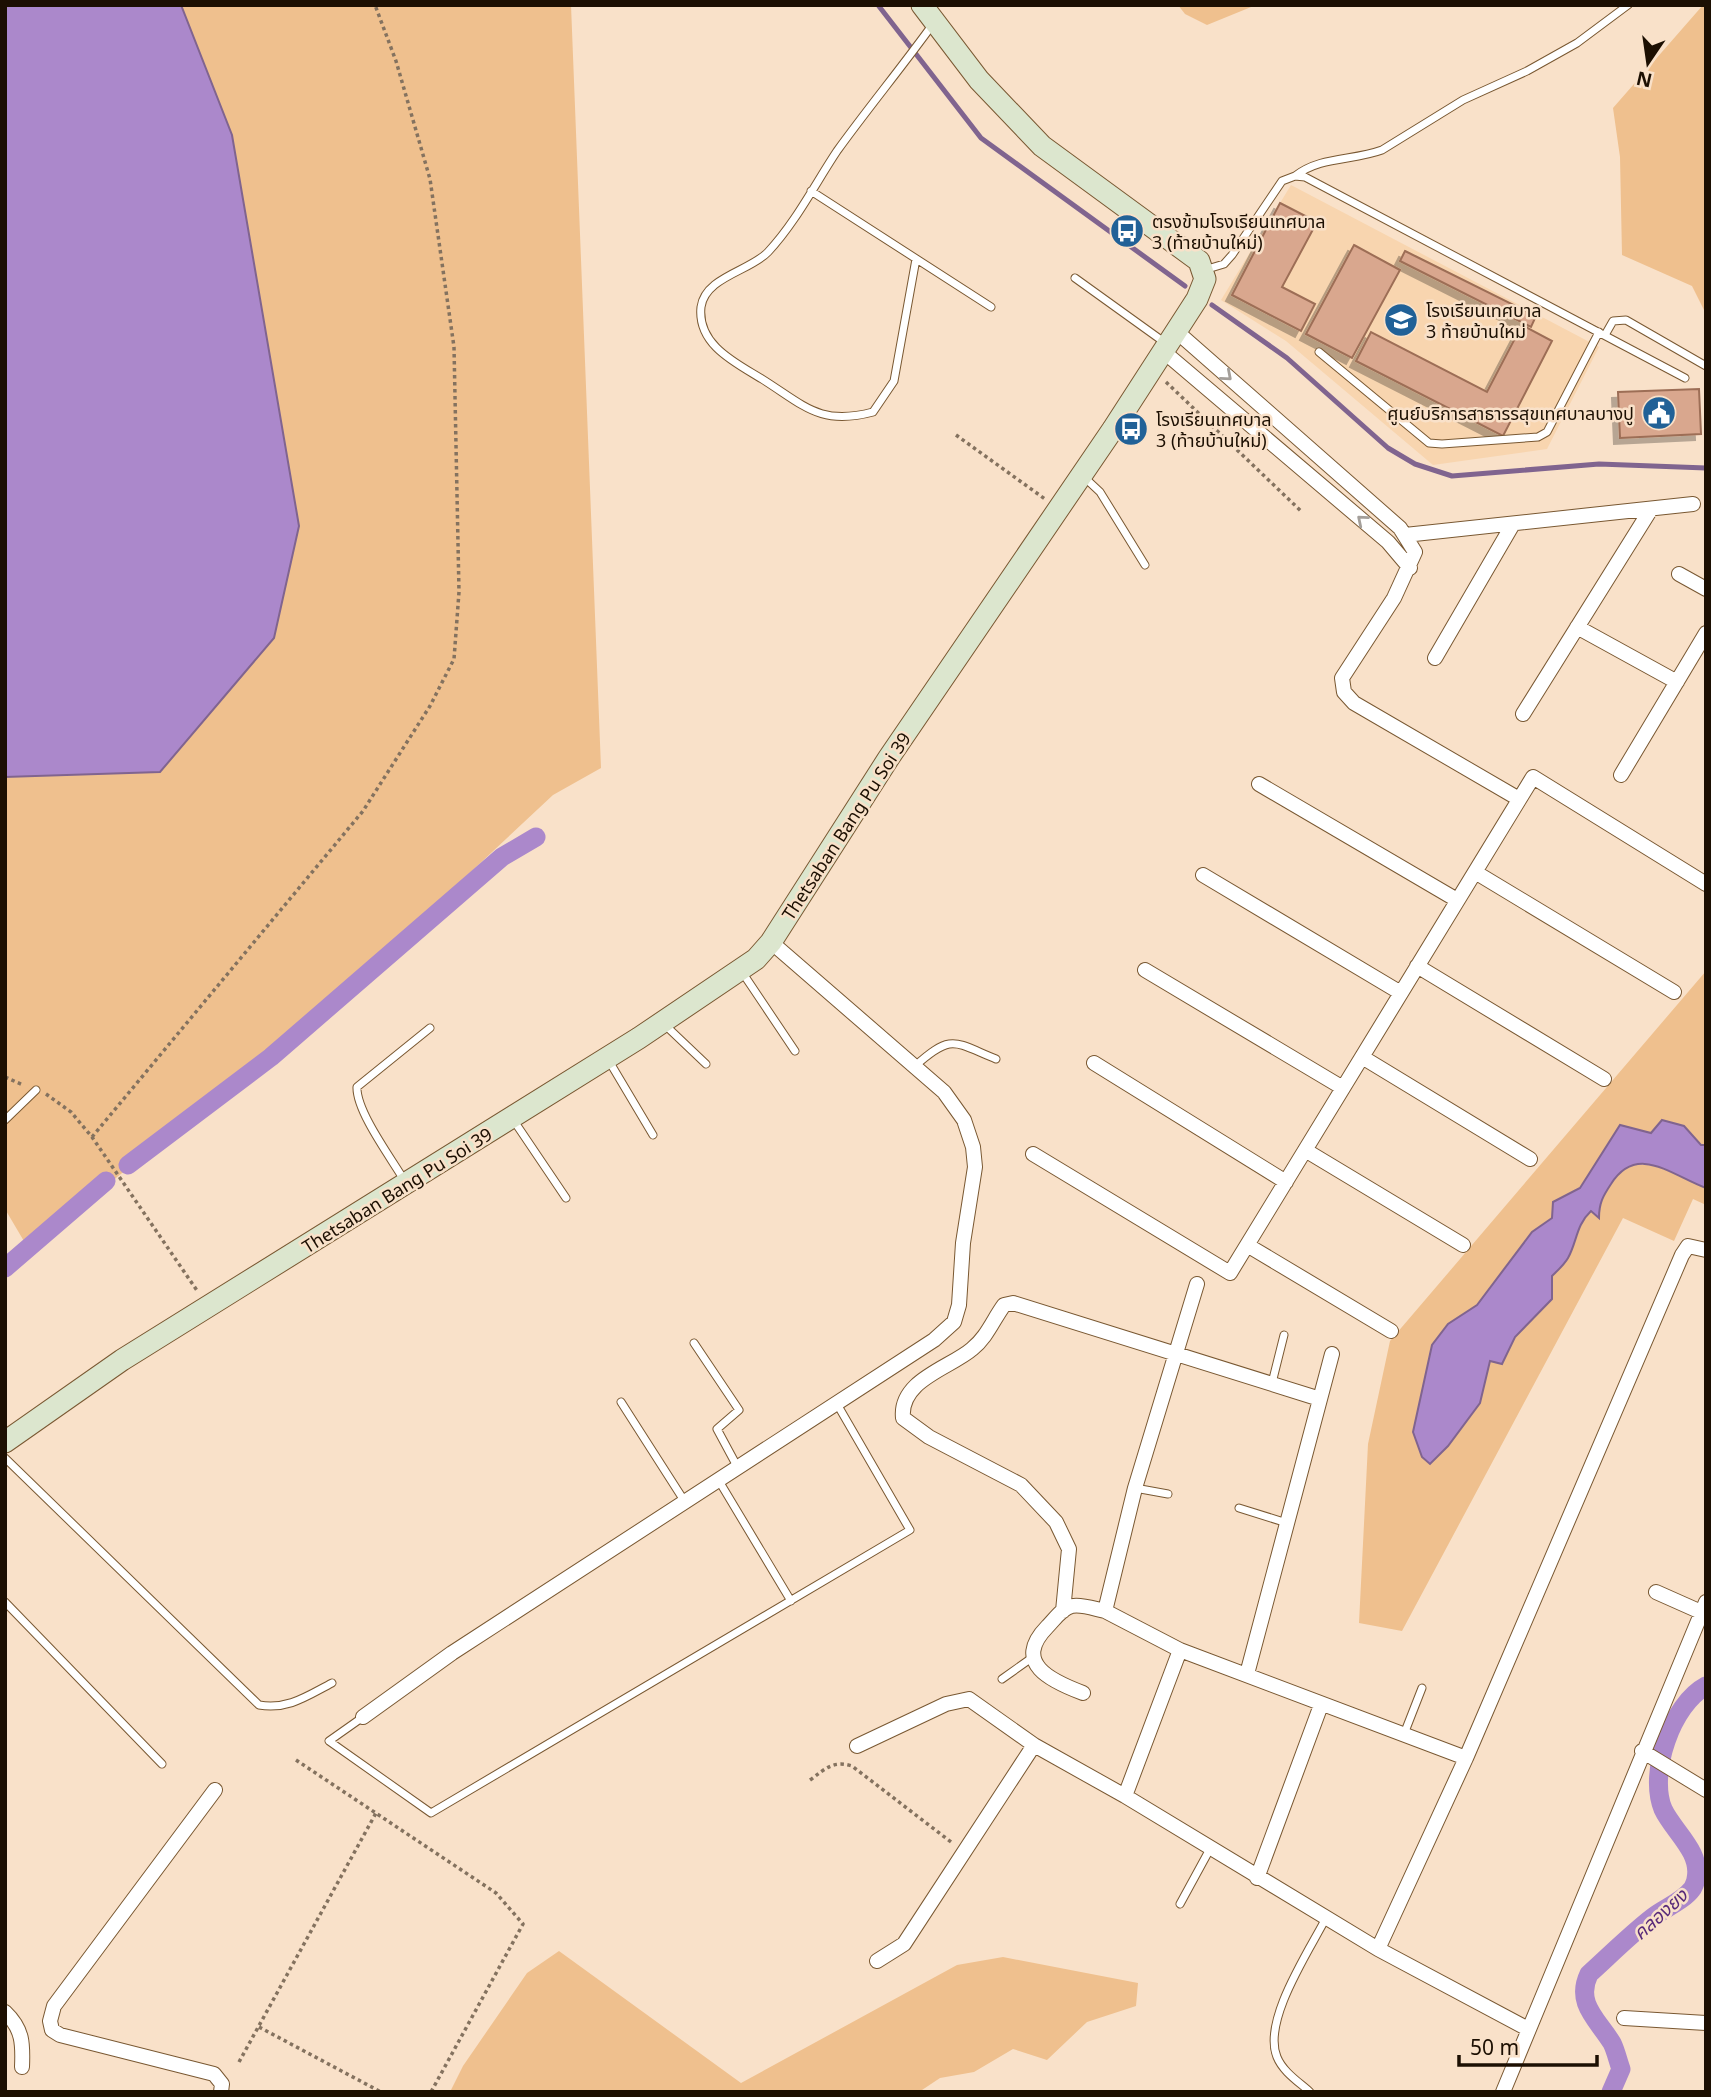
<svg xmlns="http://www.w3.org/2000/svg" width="1711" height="2097" font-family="'Noto Sans','Noto Sans Thai',sans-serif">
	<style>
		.built { fill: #f8d5af }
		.green { fill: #efc08e }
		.water { fill: #ab88cb; stroke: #80648f; stroke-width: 2 }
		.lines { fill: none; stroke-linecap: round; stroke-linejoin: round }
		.stream { stroke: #80648f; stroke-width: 5 }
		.canal { stroke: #ab88cb; stroke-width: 19 }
		.building { fill: #d9a78e; stroke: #9d6e56; stroke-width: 2; filter: url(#shadow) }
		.lane-casing { stroke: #795832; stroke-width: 9 }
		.street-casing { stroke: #795832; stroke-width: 16 }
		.secondary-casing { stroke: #795832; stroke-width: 23 }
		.path { stroke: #84725f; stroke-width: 3.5; stroke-dasharray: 3.5 3.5; stroke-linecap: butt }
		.lane { stroke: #fff; stroke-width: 7 }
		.street { stroke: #fff; stroke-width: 14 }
		.secondary { stroke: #dce6ce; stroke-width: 21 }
		.oneway { stroke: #a49f9a }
		.labels { text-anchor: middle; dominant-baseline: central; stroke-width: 5; stroke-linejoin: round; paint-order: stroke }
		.poi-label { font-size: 18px; fill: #1c0f02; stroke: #f9e1c9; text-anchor: start }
		.street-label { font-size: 18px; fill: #1c0f02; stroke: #f9e1c9 }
		.water-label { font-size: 19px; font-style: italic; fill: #572979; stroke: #f9e1c9 }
	</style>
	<defs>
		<filter id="shadow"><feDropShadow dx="-6" dy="6" stdDeviation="0" flood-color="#0004"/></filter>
	</defs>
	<rect width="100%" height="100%" fill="#f9e1c9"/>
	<!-- built -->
	<path class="built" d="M 1291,185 L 1599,347 L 1547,449 L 1433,465 L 1286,341 L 1221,300 Z"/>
	<!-- green -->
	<path class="green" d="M 181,5 L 571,5 L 601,768 L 553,795 L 304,1028 L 28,1248 L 5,1209 L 5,777 L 160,772 L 232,135 Z
		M 1178,5 L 1256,5 L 1207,25 L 1185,14 Z
		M 1703,5 L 1706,5 L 1706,314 L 1692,286 L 1622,255 L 1620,157 L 1613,108 Z
		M 1706,971 L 1706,1145 L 1701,1145 L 1684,1126 L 1662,1121 L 1651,1133 L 1620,1125 L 1580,1188 L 1553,1202 L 1552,1218 L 1532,1232 L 1477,1305 L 1448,1324 L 1432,1345 L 1413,1432 L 1484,1387 L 1490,1361 L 1502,1364 L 1515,1337 L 1552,1299 L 1552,1276 C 1557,1271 1564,1265 1568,1258 C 1577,1242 1575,1226 1590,1211 L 1598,1217 C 1599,1202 1604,1195 1612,1182 C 1637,1145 1674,1176 1706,1188 L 1706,1205 L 1693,1199 L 1674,1241 L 1623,1218 L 1402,1631 L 1359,1623 L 1368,1444 L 1390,1341 Z
		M 559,1951 L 741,2083 L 957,1965 L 1003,1957 L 1138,1983 L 1136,2006 L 1087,2022 L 1047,2060 L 1013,2049 L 974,2072 L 940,2078 L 919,2092 L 450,2092 L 463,2066 L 527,1973 Z"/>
	<!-- water -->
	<path class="water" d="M 5,5 L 181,5 L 232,135 L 299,526 L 274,638 L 160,772 L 5,777 Z
		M 1662,1120 L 1684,1126 L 1701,1145 L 1706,1145 L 1706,1188 C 1671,1175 1637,1143 1611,1184 C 1603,1196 1599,1203 1599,1218 L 1591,1211 C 1576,1225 1577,1242 1568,1258 C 1564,1265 1557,1271 1552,1276 L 1552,1299 L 1515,1337 L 1502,1364 L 1490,1361 L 1480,1403 L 1448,1446 L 1430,1464 L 1422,1457 L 1413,1432 L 1432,1345 L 1448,1324 L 1477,1305 L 1532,1232 L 1552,1218 L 1553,1202 L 1580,1188 L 1620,1125 L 1651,1133 Z"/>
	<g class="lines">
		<!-- stream -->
		<path class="stream" d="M 878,5 L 981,138 L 1185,286
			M 1212,305 L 1287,358 L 1388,448 L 1415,464 L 1452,476 L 1599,464 L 1706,468"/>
		<!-- canal -->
		<path class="canal" d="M 128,1165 L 271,1057 L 502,857 L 536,837
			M 5,1268 L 106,1181
			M 1611,2092 L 1621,2069 C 1618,2061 1616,2051 1612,2043 C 1597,2019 1575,2003 1589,1974 C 1610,1955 1631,1934 1653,1917 C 1665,1908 1683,1901 1692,1889 C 1693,1888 1696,1881 1696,1879 C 1702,1852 1673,1831 1663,1809 C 1648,1773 1672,1704 1706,1686"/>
	</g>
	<!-- building -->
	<path class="building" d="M 1280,203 L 1317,222 L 1282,287 L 1315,304 L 1301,331 L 1232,295 Z
		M 1354,245 L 1400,270 L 1352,358 L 1306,334 Z
		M 1405,251 L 1536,316 L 1531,327 L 1400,261 Z
		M 1522,325 L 1552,341 L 1503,436 L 1356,361 L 1371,332 L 1487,392 Z
		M 1699,389 L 1701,434 L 1620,438 L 1618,392 Z"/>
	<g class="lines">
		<!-- lane casing -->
		<g class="lane-casing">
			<path id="lane" d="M 1295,176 C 1321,156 1352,161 1382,150 L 1463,100 L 1527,71 L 1577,43 L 1628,5
				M 811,191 L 991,307
				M 916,259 L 894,381 L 873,412 C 820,426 805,406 762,379 C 736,363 697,345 701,307 C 705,277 750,271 768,252 C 796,222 815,184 837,151 C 868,108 902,67 933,24
				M 1204,270 L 1224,264 L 1232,255 L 1282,181 L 1295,176 L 1305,177 L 1685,378
				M 1075,278 L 1164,342
				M 1605,335 L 1613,321 L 1626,320 L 1706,366
				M 1319,352 L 1429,443 L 1442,444 L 1538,437 L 1547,432 L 1599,332
				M 1084,477 L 1100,492 L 1145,565
				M 742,972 L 795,1051
				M 665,1025 L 706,1064
				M 609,1061 L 653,1135
				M 915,1066 C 952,1033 954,1042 996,1059
				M 512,1118 L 566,1198
				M 5,1120 L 36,1090
				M 404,1180 C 391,1158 356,1111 357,1087 L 430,1028
				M 694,1343 L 739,1410 L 717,1429 L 738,1468
				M 1272,1383 L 1284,1335
				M 621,1402 L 685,1502
				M 5,1458 L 259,1705 C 288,1710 307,1696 332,1683
				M 719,1481 L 791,1601
				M 1135,1488 L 1168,1494
				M 1239,1508 L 1287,1523
				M 5,1602 L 162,1764
				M 1002,1679 L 1033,1657
				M 363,1717 L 329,1741 L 431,1813 L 910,1530 L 837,1404
				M 1404,1734 L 1422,1688
				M 1180,1904 L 1210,1849
				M 1310,2092 C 1299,2082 1283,2072 1277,2057 C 1262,2021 1309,1951 1326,1918"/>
		</g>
		<!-- street casing -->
		<g class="street-casing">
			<path id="street" d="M 1176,331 L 1400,528 L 1415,552 L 1394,598 L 1342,678 L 1344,692 L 1354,703 L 1519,799
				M 1163,351 L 1388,542 L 1410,568
				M 1405,535 L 1693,504
				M 1679,574 L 1706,589
				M 1577,627 L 1677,682
				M 1435,658 L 1513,524
				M 1523,714 L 1651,509
				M 1621,775 L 1706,633
				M 1259,784 L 1457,900
				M 1475,872 L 1674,992
				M 1203,875 L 1401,993
				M 1417,966 L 1604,1079
				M 1145,970 L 1343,1088
				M 1362,1057 L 1530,1159
				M 1094,1063 L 1286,1182
				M 1305,1150 L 1463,1245
				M 1033,1154 L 1230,1273 L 1533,777 L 1706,884
				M 1247,1245 L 1391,1331
				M 1656,1592 L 1701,1612
				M 1063,1611 L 1069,1549 L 1056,1522 L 1021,1485 L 929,1437 L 903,1418 C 899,1380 950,1368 972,1349 C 987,1337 993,1320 1004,1305 L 1013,1303 L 1320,1399
				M 1180,1650 L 1466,1758
				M 1247,1674 L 1332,1354
				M 1083,1693 C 1051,1681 1012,1663 1047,1627 C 1054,1620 1062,1608 1072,1606 C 1082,1604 1095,1609 1105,1611
				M 363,1717 L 452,1653 L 934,1340 L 954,1322 L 959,1305 L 963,1243 L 975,1167 L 973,1147 L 964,1120 L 944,1092 L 771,942
				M 857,1746 L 946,1704 L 969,1699 L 1034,1745 L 1125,1796 L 1378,1949 L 1528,2029
				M 1642,1751 L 1706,1790
				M 215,1790 L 54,2006 L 50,2021 L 52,2030 L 60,2035 L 214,2074 L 222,2084 L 221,2092
				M 1125,1796 L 1180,1650 L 1105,1611 L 1135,1488 L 1197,1284
				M 1257,1878 L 1321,1705
				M 1378,1949 L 1466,1758 L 1682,1255 L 1688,1246 L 1706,1250
				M 877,1961 L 904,1944 L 1034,1745
				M 5,2012 C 23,2029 23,2044 22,2067
				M 1624,2018 L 1706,2023
				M 1503,2092 L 1706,1602"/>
		</g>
		<!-- secondary casing -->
		<g class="secondary-casing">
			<path id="secondary" d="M 5,1442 L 122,1360 L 639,1038 L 756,959 L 771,942 L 888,759 L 1113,429 L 1197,299 L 1205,279 L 1199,261 L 1042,146 L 979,80 L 922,5"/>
		</g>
		<!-- path -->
		<path class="path" d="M 1166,382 L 1302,512
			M 956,435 L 1045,499
			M 5,1077 L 23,1085
			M 46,1094 L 71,1112 L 92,1137 L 198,1292
			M 92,1137 L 363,811 L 430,706 L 454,659 L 459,592 L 454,347 L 430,179 L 396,61 L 375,5
			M 296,1760 L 496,1893 L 523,1924 L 431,2092
			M 810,1780 C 825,1769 833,1760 852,1766 L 951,1842
			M 259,2027 L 381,2092
			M 239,2062 L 376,1813"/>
		<!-- lane -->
		<use href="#lane" class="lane"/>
		<!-- street -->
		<use href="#street" class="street"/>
		<!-- secondary -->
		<use href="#secondary" class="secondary"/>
	</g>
	<!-- one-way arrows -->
	<defs><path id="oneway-chevron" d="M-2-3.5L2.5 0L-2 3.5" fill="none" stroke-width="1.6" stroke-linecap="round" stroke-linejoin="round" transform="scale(1.75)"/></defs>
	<g class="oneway">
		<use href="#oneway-chevron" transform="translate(1227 376) rotate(41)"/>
		<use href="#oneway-chevron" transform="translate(1362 520) rotate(-140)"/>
	</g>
	<!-- icons -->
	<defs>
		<g id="bus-disc" transform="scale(1.75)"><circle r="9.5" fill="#216197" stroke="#f9e1c9"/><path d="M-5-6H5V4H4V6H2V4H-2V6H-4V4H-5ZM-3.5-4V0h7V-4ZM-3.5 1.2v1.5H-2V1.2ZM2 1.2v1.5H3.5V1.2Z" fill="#fff"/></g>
		<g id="school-disc" transform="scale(1.75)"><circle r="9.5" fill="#216197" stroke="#f9e1c9"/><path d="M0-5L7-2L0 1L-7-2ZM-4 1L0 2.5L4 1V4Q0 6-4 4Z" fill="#fff"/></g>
		<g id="civic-disc" transform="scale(1.75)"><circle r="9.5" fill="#216197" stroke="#f9e1c9"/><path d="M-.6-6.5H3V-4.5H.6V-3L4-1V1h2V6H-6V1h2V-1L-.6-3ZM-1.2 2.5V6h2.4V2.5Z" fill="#fff"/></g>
	</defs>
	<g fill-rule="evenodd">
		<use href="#bus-disc" x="1127" y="231"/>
		<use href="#school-disc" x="1401" y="320"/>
		<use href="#civic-disc" x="1659" y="413"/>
		<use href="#bus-disc" x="1131" y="429"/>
	</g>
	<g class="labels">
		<!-- poi labels -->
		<g class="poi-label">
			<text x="1152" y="221">ตรงข้ามโรงเรียนเทศบาล<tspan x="1152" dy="21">3 (ท้ายบ้านใหม่)</tspan></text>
			<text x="1426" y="310">โรงเรียนเทศบาล<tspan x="1426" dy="21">3 ท้ายบ้านใหม่</tspan></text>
			<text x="1634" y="413" text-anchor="end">ศูนย์บริการสาธารรสุขเทศบาลบางปู</text>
			<text x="1156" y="419">โรงเรียนเทศบาล<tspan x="1156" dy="21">3 (ท้ายบ้านใหม่)</tspan></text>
		</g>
		<!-- street labels -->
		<g class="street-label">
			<text transform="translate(846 826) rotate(-57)">Thetsaban Bang Pu Soi 39</text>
			<text transform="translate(397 1190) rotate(-32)">Thetsaban Bang Pu Soi 39</text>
		</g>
		<!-- water labels -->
		<g class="water-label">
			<text transform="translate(1660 1914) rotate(-42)">คลองยง</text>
		</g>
	</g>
	<!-- border -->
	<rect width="1711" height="2097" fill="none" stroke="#1c0f02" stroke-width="14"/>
	<!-- north arrow -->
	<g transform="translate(1648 63) rotate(193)" stroke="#f9e1c9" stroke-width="5" paint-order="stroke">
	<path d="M0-5L12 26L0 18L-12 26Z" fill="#1c0f02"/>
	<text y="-10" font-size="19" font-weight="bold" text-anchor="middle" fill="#1c0f02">N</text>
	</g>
	<!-- scale -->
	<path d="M1459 2055v10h138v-10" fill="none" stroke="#1c0f02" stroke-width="3.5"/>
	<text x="1470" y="2055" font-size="21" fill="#1c0f02" stroke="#f9e1c9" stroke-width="5" paint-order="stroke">50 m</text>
</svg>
